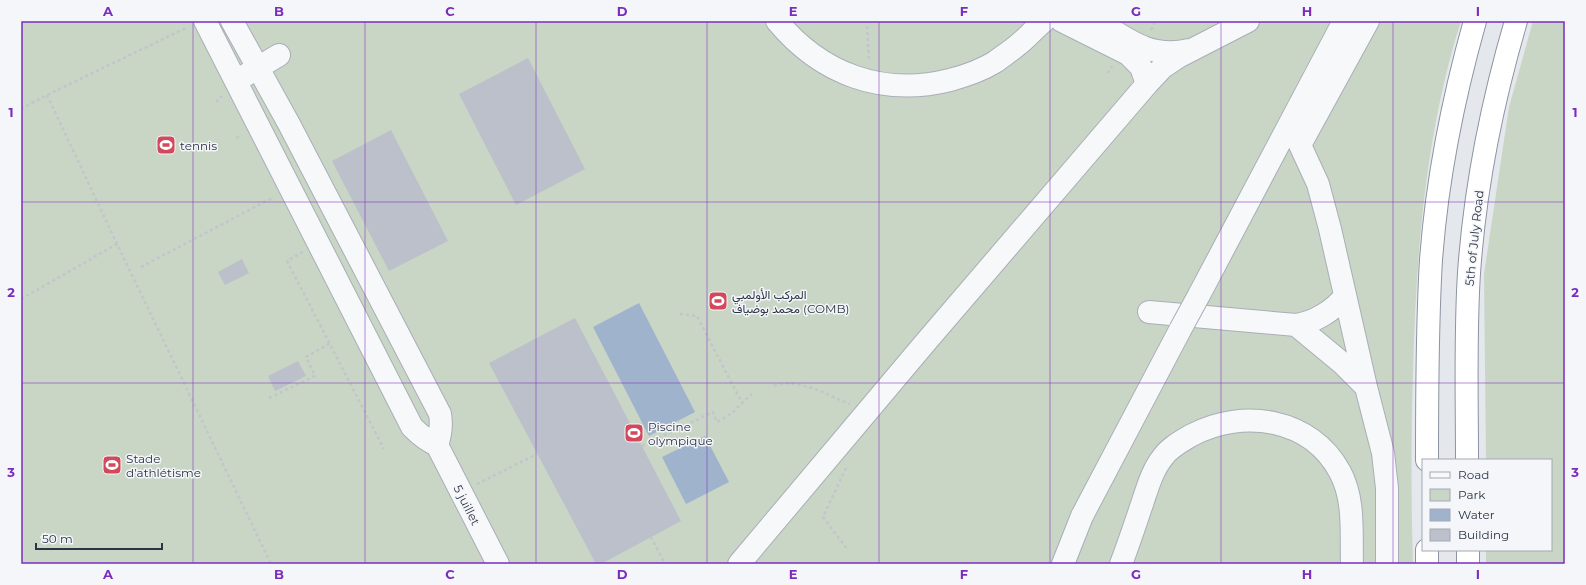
<svg xmlns="http://www.w3.org/2000/svg" width="1586" height="585" font-family="Montserrat,Vazirmatn,sans-serif">
	<style>
		.green { fill: #c9d6c5 }
		.water { fill: #9fb4cc }
		.building { fill: #bbc0ca }
		.lines { fill: none; stroke-linecap: round; stroke-linejoin: round }
		.minor-casing { stroke: #a9aeb7; stroke-width: 24 }
		.highway-casing { stroke: #8b94a3; stroke-width: 24 }
		.path { stroke: #c2c5cb; stroke-width: 2.5; stroke-dasharray: 3 3; stroke-linecap: butt }
		.minor { stroke: #f7f8fa; stroke-width: 22 }
		.highway { stroke: #fff; stroke-width: 22 }
		.minor-bridge-casing { stroke: #a9aeb7; stroke-width: 24; stroke-linecap: butt }
		.minor-bridge { stroke: #f7f8fa; stroke-width: 22 }
		.grid { fill: none; stroke: #7b2cbf; stroke-width: 1; stroke-opacity: 0.55 }
		.labels { text-anchor: middle; dominant-baseline: central; stroke-width: 3; stroke-linejoin: round; paint-order: stroke }
		.poi-label { font-size: 12px; fill: #2b3445; stroke: #f4f6f9; text-anchor: start }
		.street-label { font-size: 12px; fill: #2b3445; stroke: #f4f6f9 }
		.neatline { fill: none; stroke: #7b2cbf; stroke-width: 1.5 }
		.grid-label { font-size: 13px; text-anchor: middle; font-weight: bold; fill: #7b2cbf }
	</style>
	<rect width="100%" height="100%" fill="#e4e7ec"/>
	<!-- green -->
	<path class="green" d="M 21,21 L 1461,21 C 1425,135 1416,255 1413,373 C 1411,437 1411,500 1413,564 L 21,564 Z
		M 1533,21 L 1565,21 L 1565,564 L 1486,564 L 1486,550 L 1551,550 L 1551,460 L 1486,460 L 1484,274 L 1509,107 Z"/>
	<!-- water -->
	<path class="water" d="M 639,303 L 695,412 L 649,436 L 593,327 Z
		M 705,436 L 729,482 L 686,504 L 662,457 Z"/>
	<!-- building -->
	<path class="building" d="M 528,58 L 585,169 L 516,205 L 459,94 Z
		M 391,130 L 448,241 L 389,271 L 332,161 Z
		M 242,259 L 249,273 L 225,285 L 218,272 Z
		M 575,318 L 681,521 L 601,564 L 596,564 L 489,363 Z
		M 298,361 L 306,376 L 275,391 L 268,376 Z"/>
	<g class="lines">
		<!-- minor casing -->
		<g class="minor-casing">
			<path id="minor" d="M 205,21 L 412,427 C 420,435 427,441 437,445
				M 232,21 L 289,124 L 440,414 C 442,426 441,434 437,445
				M 777,21 C 821,74 882,97 950,80 C 965,76 982,70 995,62 C 1003,56 1012,50 1019,44 C 1028,37 1035,28 1044,21
				M 1062,21 L 1128,54 L 1141,67 L 1147,84
				M 1098,21 C 1128,40 1151,59 1189,50
				M 246,75 L 279,55
				M 1199,295 L 1344,21
				M 1149,312 L 1296,325 L 1342,363 L 1366,387 L 1383,453 L 1387,488 L 1387,564
				M 1296,325 C 1315,322 1333,311 1345,296
				M 1366,387 L 1330,229 L 1318,184 L 1300,145 L 1368,21
				M 437,445 L 498,564
				M 739,564 L 925,343 L 1147,84 L 1163,67 L 1178,57 L 1248,21
				M 1063,564 L 1082,516 L 1180,330
				M 1121,564 C 1129,543 1136,522 1143,501 C 1148,486 1153,469 1163,457 C 1170,447 1182,441 1192,435 C 1243,408 1311,418 1340,472 C 1355,500 1351,533 1352,564"/>
		</g>
		<!-- highway casing -->
		<g class="highway-casing">
			<path id="highway" d="M 1427,460 C 1427,393 1427,326 1431,260 C 1437,179 1453,99 1475,21
				M 1467,460 C 1467,398 1465,335 1469,273 C 1475,187 1492,103 1516,21
				M 1427,550 L 1427,564
				M 1468,550 L 1468,564"/>
		</g>
		<!-- path -->
		<path class="path" d="M 867,26 L 869,61
			M 1151,30 L 1155,21
			M 1108,73 L 1112,66
			M 47,95 L 117,244 L 271,564
			M 216,102 L 222,96
			M 21,109 L 47,95 L 188,27
			M 236,138 L 242,135
			M 303,252 L 287,261 L 384,449
			M 141,267 L 274,197
			M 21,299 L 117,244
			M 680,314 L 697,316 L 742,403 L 752,394
			M 774,386 C 798,377 827,395 850,404
			M 269,398 L 315,376 L 306,357 L 329,344
			M 642,446 L 713,412 L 717,422 L 732,413 L 742,403
			M 846,468 L 823,517 L 847,549
			M 477,484 L 537,454
			M 651,537 L 665,564"/>
		<!-- minor -->
		<use href="#minor" class="minor"/>
		<!-- highway -->
		<use href="#highway" class="highway"/>
		<!-- minor-bridge casing -->
		<g class="minor-bridge-casing">
			<path id="minor-bridge" d="M 1180,330 L 1199,295"/>
		</g>
		<!-- minor-bridge -->
		<use href="#minor-bridge" class="minor-bridge"/>
	</g>
	<!-- grid -->
	<path class="grid" d="M 193,21 L 193,564M 365,21 L 365,564M 536,21 L 536,564M 707,21 L 707,564M 879,21 L 879,564M 1050,21 L 1050,564M 1221,21 L 1221,564M 1393,21 L 1393,564M 21,202 L 1565,202M 21,383 L 1565,383"/>
	<!-- icons -->
	<defs>
		<g id="stadium-square" transform="scale(1)"><rect x="-9" y="-9" width="18" height="18" rx="4" fill="#d1495b" stroke="#f4f6f9"/><path d="M0-5a6.5 5 0 1 0 0 10a6.5 5 0 1 0 0-10ZM-3.5-1.8h7v3.6h-7Z" fill="#fff"/></g>
	</defs>
	<g fill-rule="evenodd">
		<use href="#stadium-square" x="166" y="145"/>
		<use href="#stadium-square" x="718" y="301"/>
		<use href="#stadium-square" x="634" y="433"/>
		<use href="#stadium-square" x="112" y="465"/>
	</g>
	<g class="labels">
		<!-- poi labels -->
		<g class="poi-label">
			<text x="180" y="145">tennis</text>
			<text x="732" y="294">المركب الأولمبي<tspan x="732" dy="14">محمد بوضياف (COMB)</tspan></text>
			<text x="648" y="426">Piscine<tspan x="648" dy="14">olympique</tspan></text>
			<text x="126" y="458">Stade<tspan x="126" dy="14">d’athlétisme</tspan></text>
		</g>
		<!-- street labels -->
		<g class="street-label">
			<text transform="translate(1474 238) rotate(-84)">5th of July Road</text>
			<text transform="translate(467 505) rotate(63)">5 juillet</text>
		</g>
	</g>
	<!-- border -->
	<rect width="1586" height="585" fill="none" stroke="#f4f6f9" stroke-width="44"/>
	<!-- legend -->
	<rect x="1422" y="459" width="130" height="92" fill="#f4f6f9" stroke="#a4a8b1"/>
	<rect x="1430" y="472" width="20" height="6" fill="#f7f8fa" stroke="#a4a8b1"/>
	<text x="1458" y="479" font-size="12" fill="#2b3445">Road</text>
	<rect x="1430" y="489" width="20" height="12" fill="#c9d6c5" stroke="#a4a8b1"/>
	<text x="1458" y="499" font-size="12" fill="#2b3445">Park</text>
	<rect x="1430" y="509" width="20" height="12" fill="#9fb4cc" stroke="#a4a8b1"/>
	<text x="1458" y="519" font-size="12" fill="#2b3445">Water</text>
	<rect x="1430" y="529" width="20" height="12" fill="#bbc0ca" stroke="#a4a8b1"/>
	<text x="1458" y="539" font-size="12" fill="#2b3445">Building</text>
	<!-- scale -->
	<path d="M36 543v6h126v-6" fill="none" stroke="#2b3445" stroke-width="2"/>
	<text x="42" y="543" font-size="12" fill="#2b3445" stroke="#f4f6f9" stroke-width="3" paint-order="stroke">50 m</text>
	<rect x="22" y="22" width="1542" height="541" class="neatline"/>
	<g class="grid-label">
		<text x="108" y="16">A</text>
		<text x="279" y="16">B</text>
		<text x="450" y="16">C</text>
		<text x="622" y="16">D</text>
		<text x="793" y="16">E</text>
		<text x="964" y="16">F</text>
		<text x="1136" y="16">G</text>
		<text x="1307" y="16">H</text>
		<text x="1478" y="16">I</text>
		<text x="11" y="117">1</text>
		<text x="1575" y="117">1</text>
		<text x="11" y="297">2</text>
		<text x="1575" y="297">2</text>
		<text x="11" y="477">3</text>
		<text x="1575" y="477">3</text>
		<text x="108" y="579">A</text>
		<text x="279" y="579">B</text>
		<text x="450" y="579">C</text>
		<text x="622" y="579">D</text>
		<text x="793" y="579">E</text>
		<text x="964" y="579">F</text>
		<text x="1136" y="579">G</text>
		<text x="1307" y="579">H</text>
		<text x="1478" y="579">I</text>
	</g>
</svg>
